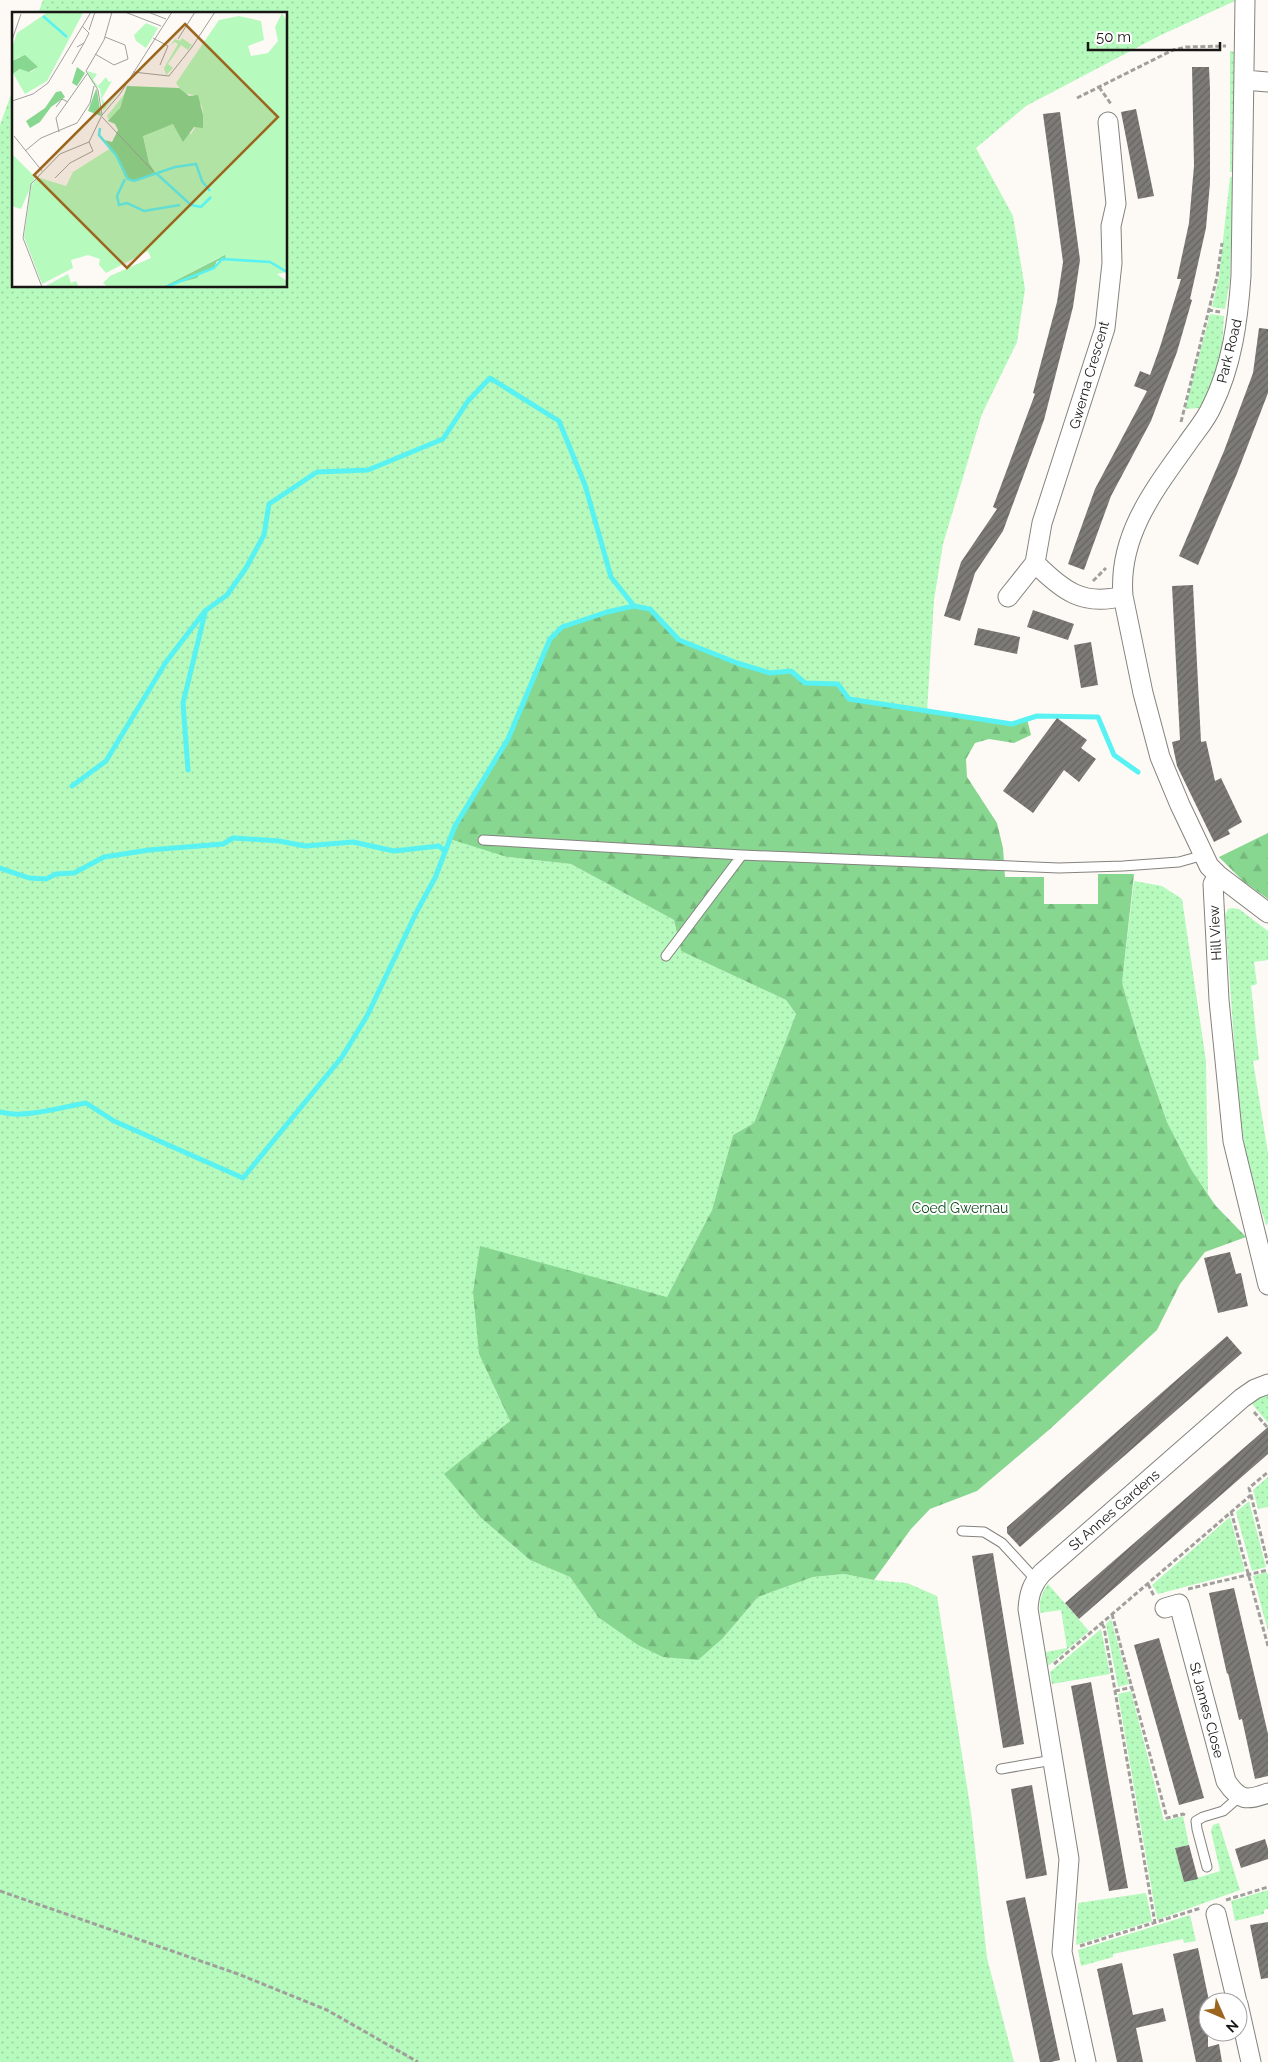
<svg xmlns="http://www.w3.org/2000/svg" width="1268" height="2062" font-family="Raleway,sans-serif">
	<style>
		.green { fill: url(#green-dots) }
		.forest { fill: url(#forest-firs) }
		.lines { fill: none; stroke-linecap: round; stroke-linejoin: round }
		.stream { stroke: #59f2f3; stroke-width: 5 }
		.building { fill: url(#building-hatch) }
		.service-casing { stroke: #84827e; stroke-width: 11 }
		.minor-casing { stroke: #84827e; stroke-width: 21 }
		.path { stroke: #a19f9c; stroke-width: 3; stroke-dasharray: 5 2.5; stroke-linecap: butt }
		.service { stroke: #fff; stroke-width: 9 }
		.minor { stroke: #fff; stroke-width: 19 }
		.labels { text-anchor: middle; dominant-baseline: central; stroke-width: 4; stroke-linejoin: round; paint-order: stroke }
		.street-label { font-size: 14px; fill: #181716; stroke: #fff }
		.park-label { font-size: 14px; fill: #0d481b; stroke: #fff }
		.inset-river { fill: none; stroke: #59f2f3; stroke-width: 2.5 }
		.inset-road { fill: none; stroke: #a19f9c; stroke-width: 1 }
		.view { fill: #9c661f; fill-opacity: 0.15; stroke: #9c661f; stroke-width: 2.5 }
		.inset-edge { fill: none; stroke: #181716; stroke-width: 2.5 }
	</style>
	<defs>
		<pattern id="green-dots" width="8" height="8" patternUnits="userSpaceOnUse" patternTransform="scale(1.25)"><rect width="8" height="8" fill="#b6fabd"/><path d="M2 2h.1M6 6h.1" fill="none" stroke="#9cd6a2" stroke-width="1.8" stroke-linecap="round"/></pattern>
		<pattern id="forest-firs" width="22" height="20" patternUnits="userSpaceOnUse" patternTransform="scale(1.25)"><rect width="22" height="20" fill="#87d790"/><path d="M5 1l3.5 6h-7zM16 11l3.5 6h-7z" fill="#74b87b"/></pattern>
		<pattern id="building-hatch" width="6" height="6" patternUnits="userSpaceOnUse" patternTransform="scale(1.25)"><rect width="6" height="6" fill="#7d7b77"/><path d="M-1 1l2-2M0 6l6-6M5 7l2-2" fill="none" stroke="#656461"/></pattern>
	</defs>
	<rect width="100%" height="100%" fill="#fdfaf6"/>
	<!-- green -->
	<path class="green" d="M 43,0 L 1237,0 L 1159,36 L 1026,106 L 976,148 L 1013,216 L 1025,289 L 1017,342 L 982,414 L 943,544 L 934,600 L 927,711 L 849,699 L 838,684 L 805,683 L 791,671 L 770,673 L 737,663 L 679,640 L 650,609 L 508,739 L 455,826 L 507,857 L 571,864 L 674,920 L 681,951 L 786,1000 L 796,1014 L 754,1123 L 733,1135 L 712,1210 L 667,1297 L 480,1247 L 479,1354 L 510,1421 L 445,1474 L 480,1517 L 530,1560 L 570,1577 L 598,1617 L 723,1638 L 758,1597 L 813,1577 L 844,1574 L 874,1580 L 907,1583 L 937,1596 L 971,1812 L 987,1958 L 1014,2062 L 0,2062 L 0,125 L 14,86 L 14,286 L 286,286 L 286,14 L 38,14 Z
		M 1230,51 L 1235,52 L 1233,172 L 1230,172 Z
		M 1230,177 L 1233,177 L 1230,280 L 1225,309 L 1212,307 L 1219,277 Z
		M 1210,314 L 1224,316 L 1221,363 L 1204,404 L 1200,408 L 1185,409 Z
		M 1134,881 L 1162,886 L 1182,899 L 1206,1061 L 1208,1194 L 1191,1169 L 1167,1122 L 1139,1041 L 1122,983 Z
		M 1232,908 L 1239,909 L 1268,931 L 1268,960 L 1254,962 L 1257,984 L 1251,986 L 1259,1060 L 1253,1061 L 1268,1153 L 1268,1224 L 1266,1225 L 1248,1167 L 1239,1111 L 1225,915 L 1228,909 Z
		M 1268,1394 L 1268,1423 L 1252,1404 L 1260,1397 Z
		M 1268,1477 L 1268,1507 L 1258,1509 L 1253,1490 Z
		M 1249,1501 L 1266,1567 L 1252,1571 L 1236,1512 Z
		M 1230,1517 L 1245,1571 L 1158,1594 L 1152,1585 Z
		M 1267,1572 L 1268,1575 L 1268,1631 L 1253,1576 Z
		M 1048,1584 L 1089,1631 L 1048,1666 L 1046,1652 L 1067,1648 L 1061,1610 L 1040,1613 C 1039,1601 1041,1594 1048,1584 Z
		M 1111,1619 L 1129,1684 L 1118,1687 L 1106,1624 Z
		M 1101,1629 L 1110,1674 L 1052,1684 L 1050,1672 Z
		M 1131,1691 L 1164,1821 L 1183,1816 L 1189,1845 L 1175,1848 L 1184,1882 L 1220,1871 L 1211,1831 L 1213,1825 L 1219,1823 L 1240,1890 L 1157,1920 L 1118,1694 Z
		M 1268,1890 L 1268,1909 L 1264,1910 L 1264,1914 L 1235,1921 L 1231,1901 Z
		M 1146,1893 L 1152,1921 L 1076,1945 L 1078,1903 Z
		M 1190,1915 L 1196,1941 L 1184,1943 L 1183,1939 L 1113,1954 L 1113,1957 L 1081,1966 L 1078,1950 Z"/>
	<!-- forest -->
	<path class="forest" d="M 634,606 L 650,609 L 679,640 L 737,663 L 770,673 L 791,671 L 805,683 L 838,684 L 849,699 L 1011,724 L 1027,719 L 1031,735 L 1014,743 L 989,739 L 975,743 L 966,759 L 967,777 L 997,823 L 1003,848 L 1005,877 L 1044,877 L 1044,904 L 1098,904 L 1098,874 L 1134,874 L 1122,983 L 1139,1041 L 1167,1122 L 1191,1169 L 1215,1205 L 1246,1237 L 1205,1252 L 1180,1284 L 1157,1330 L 1050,1429 L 977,1491 L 930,1509 L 911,1529 L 874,1580 L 844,1574 L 813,1577 L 758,1597 L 723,1638 L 698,1660 L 663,1657 L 638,1645 L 598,1617 L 570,1577 L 530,1560 L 480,1517 L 444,1474 L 510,1421 L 479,1354 L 473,1292 L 480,1246 L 667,1297 L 712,1210 L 733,1135 L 754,1123 L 796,1014 L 786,1000 L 681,951 L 674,920 L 571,864 L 507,857 L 450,839 L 455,826 L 508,739 L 550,639 L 562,627 L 607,612 Z
		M 1268,833 L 1268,899 L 1243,881 L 1219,857 Z"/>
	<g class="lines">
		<!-- stream -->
		<path class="stream" d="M 188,770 L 183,703 L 205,613
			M 72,786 L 106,761 L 166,662 L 205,611 L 227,595 L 246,568 L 264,535 L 269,504 L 317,472 L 368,470 L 443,439 L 468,401 L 490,378 L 559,421 L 585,485 L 611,577 L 634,606
			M 0,868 L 29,878 L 46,879 L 56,874 L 74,873 L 104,857 L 149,850 L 223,844 L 233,838 L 279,841 L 305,846 L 353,842 L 394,851 L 439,846 L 445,851
			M 0,1112 C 24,1119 61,1107 86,1103 L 114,1121 L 243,1178 L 342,1057 L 367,1016 L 417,911 L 435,878 L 455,826 L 508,739 L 550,639 L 562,627 L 607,612 L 634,606 L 650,609 L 679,640 L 737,663 L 770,673 L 791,671 L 805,683 L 838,684 L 849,699 L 1012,724 L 1037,716 L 1098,717 L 1114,755 L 1138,772"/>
	</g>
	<!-- building -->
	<path class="building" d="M 1192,67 L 1209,67 L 1210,88 L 1210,183 L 1206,228 L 1190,299 L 1192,300 L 1177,352 L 1151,421 L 1111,496 L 1084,570 L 1068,564 L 1095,489 L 1147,391 L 1134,386 L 1140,371 L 1150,375 L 1160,347 L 1181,279 L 1177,279 L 1189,223 L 1194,166 Z
		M 1136,109 L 1154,196 L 1138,199 L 1121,112 Z
		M 1060,112 L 1080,260 L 1073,307 L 1044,420 L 1003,531 L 975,573 L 960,621 L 944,616 L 961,562 L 997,509 L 993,507 L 1035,394 L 1033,393 L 1057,302 L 1063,262 L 1043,114 Z
		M 1259,328 L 1268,329 L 1268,393 L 1236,476 L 1198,565 L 1179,556 L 1224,451 L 1253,373 Z
		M 1193,585 L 1201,742 L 1206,741 L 1215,781 L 1221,778 L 1242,822 L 1228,830 L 1230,834 L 1214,842 L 1177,766 L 1172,742 L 1180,740 L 1172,586 Z
		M 1033,610 L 1074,624 L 1068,640 L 1027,627 Z
		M 978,628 L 1020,637 L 1017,654 L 974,645 Z
		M 1091,642 L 1098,685 L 1081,688 L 1074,645 Z
		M 1057,718 L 1087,740 L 1081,748 L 1096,759 L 1079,782 L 1064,770 L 1033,813 L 1003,791 Z
		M 1230,1252 L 1236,1274 L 1241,1273 L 1248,1306 L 1218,1313 L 1204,1258 Z
		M 1227,1336 L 1242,1353 L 1020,1547 L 1007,1533 L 1007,1527 Z
		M 1268,1427 L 1268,1454 L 1079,1619 L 1065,1603 Z
		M 993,1553 L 1024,1744 L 1003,1748 L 972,1556 Z
		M 1234,1588 L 1268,1734 L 1268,1776 L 1255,1779 L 1242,1719 L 1239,1720 L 1228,1673 L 1227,1674 L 1209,1593 Z
		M 1159,1638 L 1204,1798 L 1179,1805 L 1134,1645 Z
		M 1091,1682 L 1128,1888 L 1109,1891 L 1071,1686 Z
		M 1032,1785 L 1047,1875 L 1026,1879 L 1011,1789 Z
		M 1265,1839 L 1268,1849 L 1268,1859 L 1241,1868 L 1235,1849 Z
		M 1189,1845 L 1198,1879 L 1184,1882 L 1175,1848 Z
		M 1025,1897 L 1060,2060 L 1051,2062 L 1040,2062 L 1006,1901 Z
		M 1268,1922 L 1268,1978 L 1261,1979 L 1250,1925 Z
		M 1198,1948 L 1208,1996 L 1208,2047 L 1219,2044 L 1222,2062 L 1196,2062 L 1183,2001 L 1173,1954 Z
		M 1122,1963 L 1133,2015 L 1163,2008 L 1166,2021 L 1136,2028 L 1143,2062 L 1117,2062 L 1109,2025 L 1097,1969 Z"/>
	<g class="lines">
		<!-- service casing -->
		<g class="service-casing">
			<path id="service" d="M 483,840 L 742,855 L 1059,868 L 1123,866 L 1179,862 L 1204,855
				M 666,956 L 742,855
				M 962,1531 L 984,1532 L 1002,1543 L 1036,1580
				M 1001,1769 L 1053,1760
				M 1207,1867 L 1197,1829 L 1196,1821 L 1203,1817 L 1223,1811 L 1239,1797"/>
		</g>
		<!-- minor casing -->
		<g class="minor-casing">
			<path id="minor" d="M 1245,0 L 1241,276 C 1238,320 1232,366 1212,406 C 1206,420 1195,432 1187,444 C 1154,490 1118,536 1123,596 L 1143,693 L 1160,757 L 1180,805 L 1209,866 L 1218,875 L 1268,913
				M 1245,80 L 1268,82
				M 1108,122 L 1116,204 L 1111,226 L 1112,263 L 1105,328 L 1042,523 L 1035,563 C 1062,590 1083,607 1123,596
				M 1008,597 L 1035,563
				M 1218,875 L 1213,884 L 1219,1000 L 1233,1141 L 1268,1285
				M 1165,1608 L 1179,1604 L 1226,1781 C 1239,1801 1247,1801 1268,1793
				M 1216,1914 L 1237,2002
				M 1238,2004 L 1251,2062
				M 1086,2062 L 1062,1952 L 1069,1859 L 1028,1609 C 1029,1594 1032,1584 1042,1573 L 1242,1398 L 1255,1389 L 1268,1384"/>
		</g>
		<!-- path -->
		<path class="path" d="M 1099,87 L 1111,104
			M 1077,98 L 1173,50 L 1186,47 L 1226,46
			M 1208,310 L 1220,312
			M 1181,422 L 1217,277 L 1222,243
			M 1093,581 L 1106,568
			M 1254,1412 L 1268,1428
			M 1251,1495 L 1268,1564
			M 1231,1511 L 1268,1646
			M 1148,1584 L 1154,1596
			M 1188,1589 L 1268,1570
			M 1112,1614 L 1167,1818 L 1183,1814 L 1185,1815
			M 1102,1624 L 1104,1627 L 1155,1923
			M 1054,1664 L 1251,1495 L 1249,1488 L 1268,1472
			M 1115,1691 L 1133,1687
			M 0,1891 L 238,1974 L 327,2010 L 418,2062
			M 1226,1900 L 1268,1887
			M 1080,1946 L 1201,1908"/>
		<!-- service -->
		<use href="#service" class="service"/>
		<!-- minor -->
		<use href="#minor" class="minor"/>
	</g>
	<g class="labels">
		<!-- street labels -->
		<g class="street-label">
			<text transform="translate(1229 351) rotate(-76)">Park Road</text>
			<text transform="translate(1089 375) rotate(-74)">Gwerna Crescent</text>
			<text transform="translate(1215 933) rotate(-93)">Hill View</text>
			<text transform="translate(1114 1510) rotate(-41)">St Annes Gardens</text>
			<text transform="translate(1207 1710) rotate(75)">St James Close</text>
		</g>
		<!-- park labels -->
		<g class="park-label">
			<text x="960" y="1208">Coed Gwernau</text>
		</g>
	</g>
	<!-- overview -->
	<g transform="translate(12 12)">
		<rect width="275" height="275" fill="#fdfaf6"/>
		<path d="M 36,0 L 71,1 L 35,69 L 13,82 L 1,61 L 9,57 L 19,60 L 26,55 L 7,45 L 0,49 L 0,36 L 5,21 ZM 270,1 L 275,9 L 275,260 L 265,262 L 275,269 L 275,275 L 154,275 L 184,266 L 189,260 L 198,258 L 210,247 L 208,245 L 151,275 L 96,275 L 91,271 L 98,264 L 139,246 L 136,239 L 94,261 L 87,253 L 88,247 L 76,243 L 59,248 L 61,256 L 30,272 L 12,225 L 19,175 L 25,165 L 54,174 L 61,160 L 99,136 L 112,159 L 132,165 L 143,162 L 137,151 L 131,123 L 161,112 L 179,122 L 191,103 L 190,94 L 182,83 L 171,81 L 164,71 L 207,8 L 227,4 L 249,9 L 252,28 L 236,34 L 239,44 L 256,41 L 266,29 L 263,15 ZM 134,11 L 146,16 L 134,36 L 124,29 L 122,23 ZM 170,26 L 180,33 L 176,38 L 169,33 L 156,52 L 161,56 L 154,63 L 152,56 L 166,32 L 163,30 L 159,33 L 163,27 L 168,29 ZM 75,59 L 85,62 L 81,68 L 86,74 L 94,65 L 97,70 L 100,69 L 90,86 L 94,94 L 112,74 L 91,99 L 88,77 L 81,71 ZM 114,80 L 105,102 L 97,108 L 95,104 ZM 0,142 L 23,165 L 9,197 L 0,194 ZM 56,262 L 59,271 L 64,269 L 67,275 L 32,275 Z" fill="#b6fabd"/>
		<path d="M 13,43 L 26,55 L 17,60 L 8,57 L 0,62 L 0,49 ZM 65,55 L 73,61 L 65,74 L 60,71 ZM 115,74 L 167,76 L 177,84 L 186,83 L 191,103 L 191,116 L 182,115 L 171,130 L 161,112 L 131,124 L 137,151 L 144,162 L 122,169 L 113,165 L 104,143 L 93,128 L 100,130 L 106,118 L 103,112 L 96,109 L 108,96 ZM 84,77 L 85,78 L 89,104 L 76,99 ZM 49,79 L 53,85 L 39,95 L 28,110 L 18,116 L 14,109 L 33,96 L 44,80 ZM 213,243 L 214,248 L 205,249 L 202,256 L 189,260 L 185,266 L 151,275 Z" fill="#87d790"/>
		<path class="inset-river" d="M 31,4 L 55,25M 88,116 L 87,123 L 104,143 L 116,167 L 122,169 L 163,155 L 184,152 L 190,169 L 198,179M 145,162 L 179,193 L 189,195 L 199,185M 113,167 L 105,184 L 107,193 L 115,191 L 132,199 L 168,193M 154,275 L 202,256 L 210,247 L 258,250 L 275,260"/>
		<path class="inset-road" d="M 113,0 L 149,14M 136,0 L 154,7M 77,18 L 83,0M 141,26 L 156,34 L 148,53M 166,27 L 183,0M 0,28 L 9,2M 65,35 L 72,31 L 77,21 L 70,14M 83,42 L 102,53 L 116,47 L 113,33 L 93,25M 60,52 L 72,31M 121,60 L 157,64 L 180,35 L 203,0M 0,89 L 21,82 L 36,71 L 79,0M 44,95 L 50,87 L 56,90M 90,103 L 86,78 L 74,59 L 92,28 L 100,0M 90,105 L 141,159M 47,120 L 44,106 L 75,62M 2,124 L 30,159M 13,139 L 29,126 L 65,111 L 78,91 L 82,74M 43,166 L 58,151 L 81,139 L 77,130M 30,275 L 11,226 L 19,172 L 48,142 L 77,130 L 90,103 L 108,82 L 160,0"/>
		<path class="view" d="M 173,12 L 266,105 L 115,256 L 22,163 Z"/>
		<rect width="275" height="275" class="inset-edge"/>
	</g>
	<!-- north arrow -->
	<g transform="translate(1223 2017) rotate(135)"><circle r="24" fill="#ffffff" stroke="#a3a2a2"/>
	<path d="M0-4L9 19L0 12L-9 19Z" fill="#9c661f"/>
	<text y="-8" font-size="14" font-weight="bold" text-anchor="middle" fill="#181716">N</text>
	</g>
	<!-- scale -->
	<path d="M1088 42v8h132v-8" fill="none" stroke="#181716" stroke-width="2.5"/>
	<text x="1096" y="42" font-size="15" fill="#181716" stroke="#ffffff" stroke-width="4" paint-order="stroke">50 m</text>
</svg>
